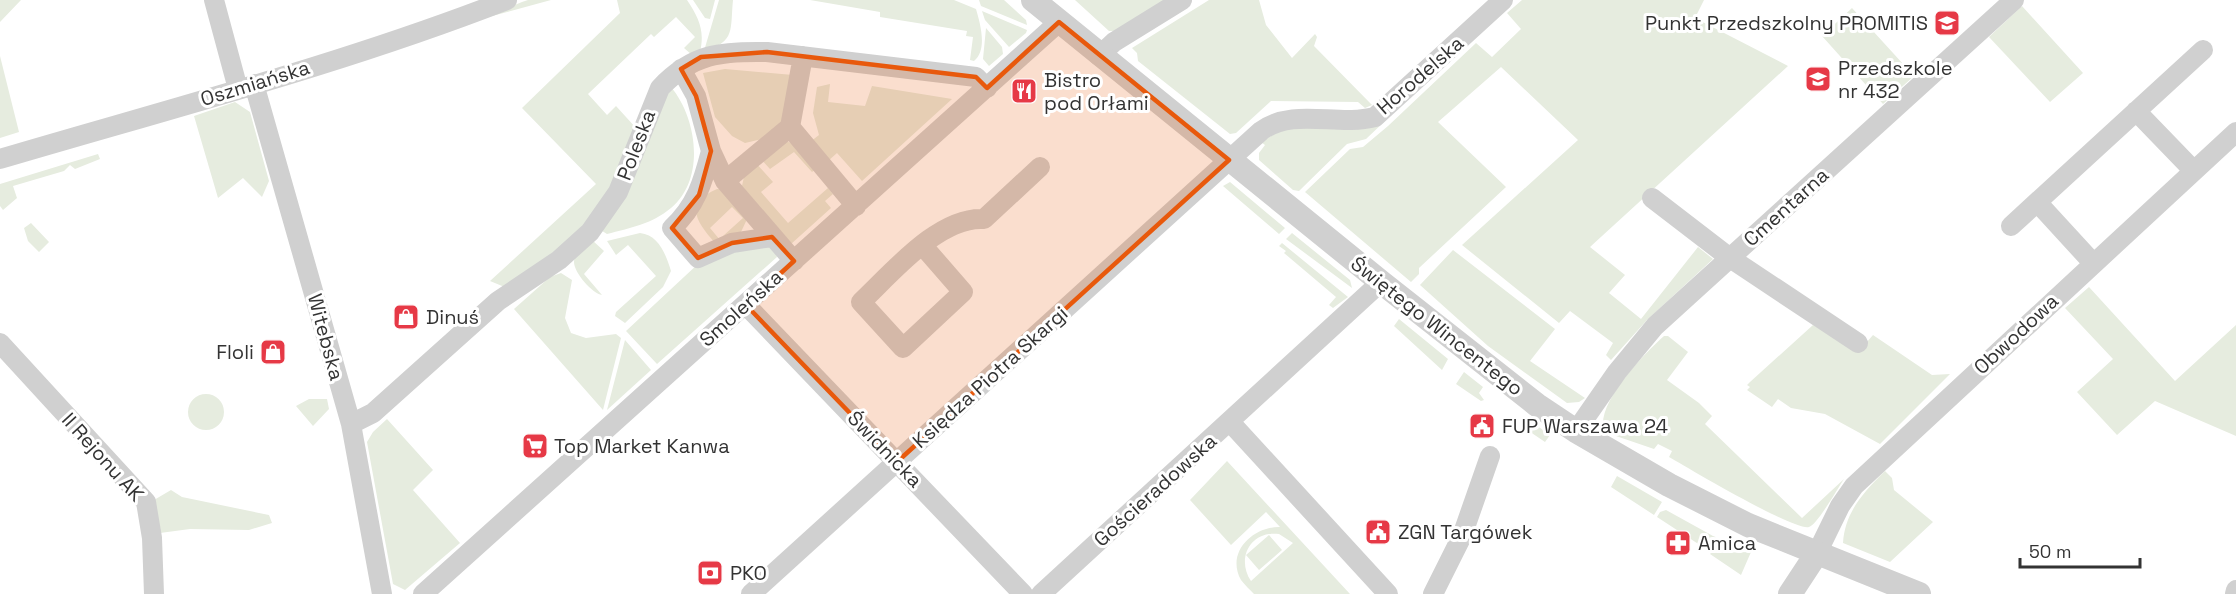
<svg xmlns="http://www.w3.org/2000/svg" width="2236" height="594" font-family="'Space Grotesk',sans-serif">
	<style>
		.green { fill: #e6ecdf; fill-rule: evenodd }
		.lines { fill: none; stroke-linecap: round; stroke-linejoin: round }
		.minor { stroke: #d0d0d0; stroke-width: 20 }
		.tertiary { stroke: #d0d0d0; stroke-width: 24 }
		.marked { fill: #e8590c; fill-opacity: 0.2; stroke: #e8590c; stroke-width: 4.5; stroke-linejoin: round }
		.labels { text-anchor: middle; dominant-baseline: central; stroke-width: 6; stroke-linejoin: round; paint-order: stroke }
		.poi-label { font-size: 20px; fill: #333; stroke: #fff; text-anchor: start }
		.street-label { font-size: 20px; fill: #333; stroke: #fff }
	</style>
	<rect width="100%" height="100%" fill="#fff"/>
	<!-- green -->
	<path class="green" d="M 0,0 L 21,0 L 0,22 Z
		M 528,0 L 551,0 L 481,19 L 522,2 Z
		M 617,0 L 687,0 C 699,18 705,31 700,52 L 692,55 L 684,48 L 695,37 L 676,17 L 654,37 L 651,34 L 588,94 L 607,115 L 616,106 L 636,128 L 618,180 L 590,224 L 507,288 L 490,281 L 596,184 L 522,108 L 620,13 Z
		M 693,0 L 715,0 L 710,19 L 705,18 Z
		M 719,0 L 733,0 C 730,29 736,42 704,51 Z
		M 810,0 L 954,0 L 976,9 C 980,23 988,50 974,61 L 970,60 L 973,37 L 966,36 L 967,31 L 880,17 L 880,12 Z
		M 979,0 L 1004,0 L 1026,20 L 1027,25 L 981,6 Z
		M 1075,0 L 1168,0 L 1117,31 L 1109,31 Z
		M 1209,0 L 1259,0 L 1266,25 L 1292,58 L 1315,34 L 1317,37 L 1314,46 L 1372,105 L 1365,108 L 1358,102 L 1271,101 L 1236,133 L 1230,134 L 1138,61 L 1137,53 L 1132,48 Z
		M 1522,0 L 1704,0 L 1695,18 L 1788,66 L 1590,247 L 1625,275 L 1609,293 L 1641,319 L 1698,247 L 1713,259 L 1647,320 L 1611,360 L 1606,355 L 1613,343 L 1570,311 L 1559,323 L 1462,245 L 1578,140 L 1501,67 L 1438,122 L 1506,187 L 1419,268 L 1419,274 L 1411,282 L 1305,192 L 1350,149 L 1363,147 L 1388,126 L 1476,43 L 1492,57 L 1521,29 L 1507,13 Z
		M 2022,6 L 2083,73 L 2050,102 L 1989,37 Z
		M 1852,8 L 1914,76 L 1883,104 L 1822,36 Z
		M 982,11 L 1027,30 L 1026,33 L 1009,47 L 985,20 Z
		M 986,28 L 1002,47 L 1003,54 L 989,66 L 983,59 Z
		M 0,56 L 19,132 L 0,138 Z
		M 725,69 L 793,75 L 785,119 L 762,139 L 745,143 L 732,136 L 715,117 L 703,73 Z
		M 830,84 L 828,102 L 865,106 L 872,86 L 952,99 L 862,181 L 837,153 L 828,161 L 810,142 L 819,135 L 813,113 L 817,87 Z
		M 671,87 C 697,118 706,179 671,208 C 652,224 630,228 607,234 L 599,229 Z
		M 235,102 L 250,112 L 269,181 L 262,197 L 243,178 L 218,198 L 194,116 Z
		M 1385,121 L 1366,139 L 1347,144 L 1299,191 L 1293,190 L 1259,160 L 1259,153 L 1265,145 L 1261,142 L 1283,129 Z
		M 788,142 L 793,143 L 816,169 L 812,172 L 794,152 L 770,169 L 760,158 L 781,143 Z
		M 98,154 L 100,159 L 75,169 L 70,165 L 64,171 L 13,186 L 17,198 L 3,210 L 0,206 L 0,184 Z
		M 755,162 L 773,182 L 761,192 L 788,223 L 828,188 L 833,194 L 825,201 L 831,208 L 791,244 L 742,186 L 745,172 Z
		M 1230,182 L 1285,228 L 1279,234 L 1223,186 Z
		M 717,189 L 725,189 L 748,217 L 741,232 L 723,236 L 743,218 L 732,207 L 710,228 L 720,240 L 715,243 C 698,223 682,204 717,189 Z
		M 31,223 L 49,242 L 39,252 L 28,241 L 24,228 Z
		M 640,233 C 659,235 666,255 671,271 L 663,287 L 625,323 L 615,316 L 616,312 L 656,276 L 628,245 L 616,255 L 607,241 Z
		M 1292,233 L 1350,280 L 1352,288 L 1286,239 Z
		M 592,240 L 604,251 L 584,274 L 602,295 C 593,294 574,273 574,262 C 574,253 586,246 592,240 Z
		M 1282,243 L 1348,297 L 1333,308 L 1329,305 L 1336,297 L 1284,253 L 1286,251 L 1279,246 Z
		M 774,244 L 777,257 L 657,364 L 626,331 L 699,263 L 719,253 Z
		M 1453,250 L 1555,329 L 1530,361 L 1585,398 L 1579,402 L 1567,403 L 1488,346 L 1420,285 Z
		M 561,273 L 572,280 L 565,318 L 571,333 L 586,338 L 616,334 L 621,338 L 603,410 L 514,309 L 550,277 Z
		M 2089,287 L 2175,381 L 2236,325 L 2236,436 L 2155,401 L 2117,435 L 2077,392 L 2113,359 L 2065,308 Z
		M 1399,319 L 1448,359 L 1442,370 L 1394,326 Z
		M 1813,325 L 1859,351 L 1873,335 L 1932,375 L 1950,374 L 1880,444 L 1825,414 L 1791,408 L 1778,399 L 1772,407 L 1747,390 L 1750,387 L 1747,385 L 1750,382 Z
		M 1664,336 L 1668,336 L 1688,352 L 1667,380 L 1699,403 L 1712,416 L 1705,424 L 1802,518 L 1844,479 C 1838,488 1817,525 1809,527 C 1796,532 1688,468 1669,457 L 1672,451 L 1658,444 L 1654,449 L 1616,436 L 1603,426 C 1601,398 1644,354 1664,336 Z
		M 625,340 L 651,370 L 607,410 Z
		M 1464,372 L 1483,387 L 1479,393 L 1484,400 L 1481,401 L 1456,384 Z
		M188 412a18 18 0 1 1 36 0a18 18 0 1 1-36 0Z
		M 309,399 L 327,399 L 329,409 L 313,426 L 296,406 Z
		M 387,419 L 433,470 L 413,490 L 460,543 L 405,590 L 393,584 L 367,442 L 373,432 Z
		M 1529,420 L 1550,435 L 1545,442 L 1523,427 Z
		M 1227,461 L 1350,594 L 1254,594 C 1250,590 1245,585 1241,580 C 1225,551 1255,526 1280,527 L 1266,512 L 1231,545 L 1190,500 ZM 1279,534 L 1293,543 L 1251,581 C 1236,559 1250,530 1279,534 Z
		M 1885,471 L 1892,478 L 1894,490 L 1933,522 L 1890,562 L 1843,543 C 1845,512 1863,493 1885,471 Z
		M 1617,476 L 1662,502 L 1654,515 L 1611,487 Z
		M 171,490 L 182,497 L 269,515 L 272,523 L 249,530 L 190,529 L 160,533 L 154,500 Z
		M 1666,510 L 1713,536 L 1743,547 L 1706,549 L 1657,517 L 1660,512 Z
		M 1269,535 L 1282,550 L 1259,570 L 1246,555 Z
		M 1751,552 L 1741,575 L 1710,554 L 1711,553 Z"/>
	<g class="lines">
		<!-- minor -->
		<path class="minor" d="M 214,0 L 238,89
			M 1099,56 L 1114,42 L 1182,0
			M 681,69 L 696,96 L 711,151 L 725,181 L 794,261
			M 254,84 L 351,424 L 382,594
			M 2136,111 L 2194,171
			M 790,127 L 803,56
			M 711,151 C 703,182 696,206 672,228 L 698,258 L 732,243 L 772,237
			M 0,159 C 169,109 343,64 507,0
			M 725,181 L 790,127 L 856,206
			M 1652,198 L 1730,258 L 1858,343
			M 2037,202 L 2093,263
			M 2011,226 L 2203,50
			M 923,246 L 963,292 L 903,348 L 861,302 C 892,273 939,216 984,219 L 1040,167
			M 746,305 L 1023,594
			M 0,343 L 146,502 L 152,538 L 154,594
			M 1230,422 L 1388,594
			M 351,424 L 373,413 L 498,301 L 559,260 L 590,232 L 618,192 L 660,88 C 693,53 722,51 767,52 L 976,77 L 987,88
			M 1576,431 L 1617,372 L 1655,326 L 2014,0
			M 1817,553 L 1840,506 L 1854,486 L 2236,132
			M 423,594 L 1059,22
			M 751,594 L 1261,131 C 1294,107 1337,127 1375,117 L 1503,0
			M 1041,594 L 1381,282
			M 1433,594 L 1462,536 L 1490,456
			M 2235,594 L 2236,590"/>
		<!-- tertiary -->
		<path class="tertiary" d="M 1033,0 L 1381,282 L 1537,405 L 1576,431 L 1669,485 L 1748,525 L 1919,594
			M 1790,594 L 1817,553"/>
	</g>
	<!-- marked area -->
	<path class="marked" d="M 1059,22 L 1229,160 L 897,462 L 746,305 L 794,261 L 772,237 L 732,243 L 698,258 L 672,228 L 699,195 L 711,151 L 696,96 L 681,69 L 701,57 L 767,52 L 976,77 L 987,88 Z"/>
	<!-- icons -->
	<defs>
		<g id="school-square" transform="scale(1.35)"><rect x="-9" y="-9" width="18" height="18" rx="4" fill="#e63946" stroke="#fff"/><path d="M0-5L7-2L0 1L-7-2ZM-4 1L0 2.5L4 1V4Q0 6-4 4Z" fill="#fff"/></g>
		<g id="restaurant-square" transform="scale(1.35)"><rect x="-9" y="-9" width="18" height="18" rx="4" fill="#e63946" stroke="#fff"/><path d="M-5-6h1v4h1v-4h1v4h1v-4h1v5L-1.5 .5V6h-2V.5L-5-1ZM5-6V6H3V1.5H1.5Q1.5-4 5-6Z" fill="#fff"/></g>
		<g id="shop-square" transform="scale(1.35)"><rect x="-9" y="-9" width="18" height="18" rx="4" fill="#e63946" stroke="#fff"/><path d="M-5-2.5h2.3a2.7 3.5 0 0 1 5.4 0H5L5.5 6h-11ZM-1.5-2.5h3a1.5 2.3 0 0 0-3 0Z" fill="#fff"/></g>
		<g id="civic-square" transform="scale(1.35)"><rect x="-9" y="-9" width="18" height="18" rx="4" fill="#e63946" stroke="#fff"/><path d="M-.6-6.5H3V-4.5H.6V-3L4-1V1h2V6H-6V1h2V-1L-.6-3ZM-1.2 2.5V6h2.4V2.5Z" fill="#fff"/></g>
		<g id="supermarket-square" transform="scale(1.35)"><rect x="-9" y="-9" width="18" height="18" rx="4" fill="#e63946" stroke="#fff"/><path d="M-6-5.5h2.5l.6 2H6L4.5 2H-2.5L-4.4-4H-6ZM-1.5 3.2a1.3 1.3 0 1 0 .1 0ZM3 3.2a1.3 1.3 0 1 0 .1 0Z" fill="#fff"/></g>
		<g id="pharmacy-square" transform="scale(1.35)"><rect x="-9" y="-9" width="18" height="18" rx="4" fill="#e63946" stroke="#fff"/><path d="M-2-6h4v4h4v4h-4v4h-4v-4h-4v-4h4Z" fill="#fff"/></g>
		<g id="bank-square" transform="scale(1.35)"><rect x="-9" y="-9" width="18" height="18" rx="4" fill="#e63946" stroke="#fff"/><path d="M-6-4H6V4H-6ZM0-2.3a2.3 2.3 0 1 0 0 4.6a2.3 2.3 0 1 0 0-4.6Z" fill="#fff"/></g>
	</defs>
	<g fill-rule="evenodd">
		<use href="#school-square" x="1947" y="23"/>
		<use href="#school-square" x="1818" y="79"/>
		<use href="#restaurant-square" x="1024" y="91"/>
		<use href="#shop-square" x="406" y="317"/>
		<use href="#shop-square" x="273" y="352"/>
		<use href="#civic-square" x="1482" y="426"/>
		<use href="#supermarket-square" x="535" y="446"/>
		<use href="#civic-square" x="1378" y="532"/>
		<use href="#pharmacy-square" x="1678" y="543"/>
		<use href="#bank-square" x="710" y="573"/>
	</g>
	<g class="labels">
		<!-- poi labels -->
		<g class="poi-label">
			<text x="1928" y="23" text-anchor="end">Punkt Przedszkolny PROMITIS</text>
			<text x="1838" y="68">Przedszkole<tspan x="1838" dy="23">nr 432</tspan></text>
			<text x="1044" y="80">Bistro<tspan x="1044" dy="23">pod Orłami</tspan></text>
			<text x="426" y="317">Dinuś</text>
			<text x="254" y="352" text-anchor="end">Floli</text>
			<text x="1502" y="426">FUP Warszawa 24</text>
			<text x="554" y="446">Top Market Kanwa</text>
			<text x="1398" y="532">ZGN Targówek</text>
			<text x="1698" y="543">Amica</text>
			<text x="730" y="573">PKO</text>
		</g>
		<!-- street labels -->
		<g class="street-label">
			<text transform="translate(1420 75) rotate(-41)">Horodelska</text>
			<text transform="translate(255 83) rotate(-17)">Oszmiańska</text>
			<text transform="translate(636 145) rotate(-69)">Poleska</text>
			<text transform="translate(1786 207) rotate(-42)">Cmentarna</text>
			<text transform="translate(741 308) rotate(-42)">Smoleńska</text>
			<text transform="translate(1437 326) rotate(38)">Świętego Wincentego</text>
			<text transform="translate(2016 334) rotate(-43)">Obwodowa</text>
			<text transform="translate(326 337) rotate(75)">Witebska</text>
			<text transform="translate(990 377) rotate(-42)">Księdza Piotra Skargi</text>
			<text transform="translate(885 449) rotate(46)">Świdnicka</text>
			<text transform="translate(103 457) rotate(48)">II Rejonu AK</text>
			<text transform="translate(1155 490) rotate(-42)">Gościeradowska</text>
		</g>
	</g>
	<!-- scale -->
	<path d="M2020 558v9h120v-9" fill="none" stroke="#333333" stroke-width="3"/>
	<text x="2029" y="558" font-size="18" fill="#333333" stroke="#ffffff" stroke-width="4.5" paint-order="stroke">50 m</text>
</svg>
